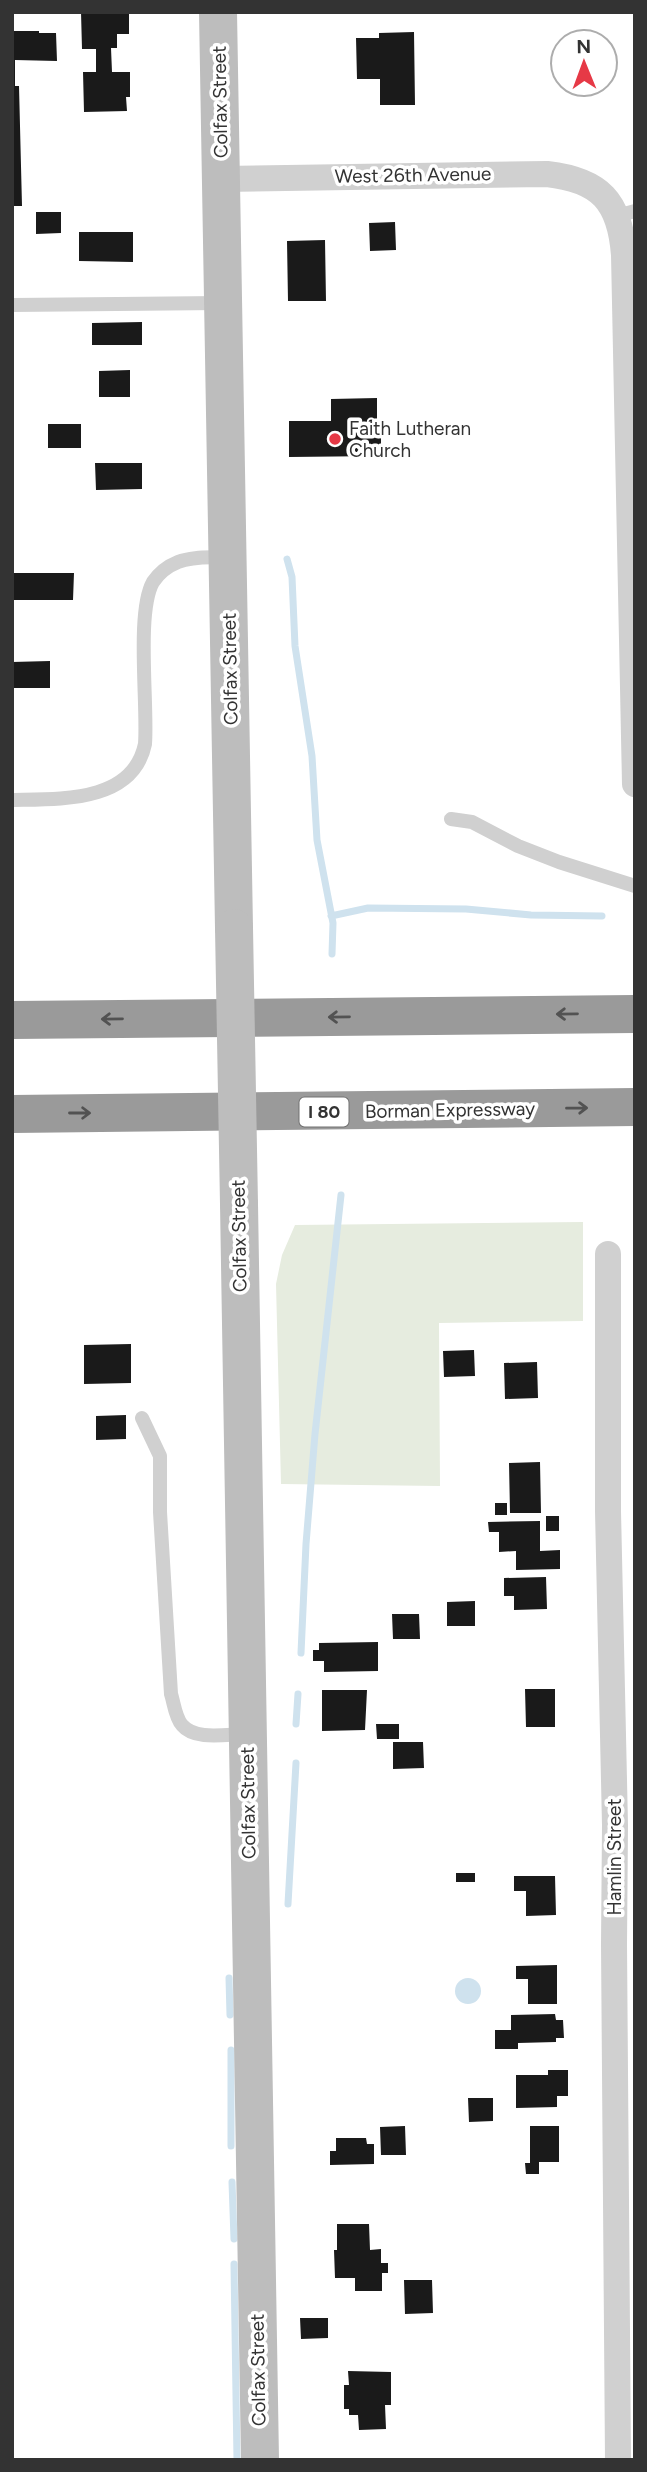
<svg xmlns="http://www.w3.org/2000/svg" width="647" height="2472" font-family="Figtree,sans-serif">
	<style>
		.green { fill: #e6ecdf }
		.water { fill: #cfe2ee }
		.lines { fill: none; stroke-linecap: round; stroke-linejoin: round }
		.stream { stroke: #cfe2ee; stroke-width: 7 }
		.building { fill: #1a1a1a }
		.lane { stroke: #d0d0d0; stroke-width: 14 }
		.street { stroke: #d0d0d0; stroke-width: 26 }
		.secondary { stroke: #bdbdbd; stroke-width: 38 }
		.highway { stroke: #9a9a9a; stroke-width: 38 }
		.secondary-bridge { stroke: #bdbdbd; stroke-width: 38 }
		.oneway { stroke: #525252 }
		.poi-dot { fill: #e63946; stroke: #fff; stroke-width: 2.5 }
		.labels { text-anchor: middle; dominant-baseline: central; stroke-width: 7; stroke-linejoin: round; paint-order: stroke }
		.shield { fill: #fff; stroke: #707070; stroke-width: 2 }
		.shield-label { font-size: 18px; font-weight: bold; fill: #333 }
		.street-label { font-size: 19px; fill: #333; stroke: #fff }
		.poi-label { font-size: 19px; fill: #333; stroke: #fff; text-anchor: start }
	</style>
	<rect width="100%" height="100%" fill="#fff"/>
	<!-- green -->
	<path class="green" d="M 583,1222 L 583,1321 L 439,1323 L 440,1486 L 281,1484 L 276,1284 L 282,1255 L 295,1225 Z"/>
	<!-- water -->
	<path class="water" d="M455 1991a13 13 0 1 1 26 0a13 13 0 1 1-26 0Z"/>
	<g class="lines">
		<!-- stream -->
		<path class="stream" d="M 287,559 L 292,577 L 295,646 L 312,756 L 317,840 L 333,923 L 332,954
			M 331,916 L 368,908 L 466,909 L 531,915 L 602,916
			M 301,1653 L 306,1544 L 315,1434 L 341,1195
			M 296,1724 L 298,1694
			M 288,1904 L 296,1763
			M 229,1978 L 230,2015
			M 231,2050 L 231,2146
			M 232,2182 L 234,2239
			M 234,2264 L 237,2460"/>
	</g>
	<!-- building -->
	<path class="building" d="M 81,12 L 129,12 L 129,34 L 117,34 L 117,48 L 111,48 L 112,72 L 130,72 L 130,97 L 126,97 L 127,111 L 84,112 L 83,72 L 96,72 L 96,49 L 82,49 Z
		M 12,31 L 39,31 L 39,33 L 56,33 L 57,61 L 15,60 L 15,86 L 19,86 L 22,206 L 12,206 Z
		M 414,32 L 415,105 L 380,105 L 380,79 L 357,79 L 356,38 L 379,38 L 379,33 Z
		M 36,212 L 61,212 L 61,233 L 36,234 Z
		M 395,222 L 396,250 L 370,251 L 369,223 Z
		M 79,232 L 133,232 L 133,262 L 79,261 Z
		M 325,240 L 326,301 L 288,301 L 287,241 Z
		M 142,322 L 142,345 L 92,345 L 92,323 Z
		M 130,370 L 130,397 L 99,397 L 99,371 Z
		M 377,398 L 377,421 L 381,421 L 381,456 L 289,457 L 289,421 L 331,421 L 331,399 Z
		M 48,424 L 81,424 L 81,448 L 48,448 Z
		M 95,463 L 142,463 L 142,489 L 96,490 Z
		M 12,573 L 74,573 L 73,600 L 12,600 Z
		M 50,661 L 50,688 L 12,688 L 12,662 Z
		M 131,1344 L 131,1383 L 84,1384 L 84,1345 Z
		M 474,1350 L 475,1376 L 444,1377 L 443,1351 Z
		M 537,1362 L 538,1398 L 505,1399 L 504,1363 Z
		M 126,1415 L 126,1439 L 96,1440 L 96,1416 Z
		M 540,1462 L 541,1513 L 510,1513 L 509,1463 Z
		M 495,1503 L 507,1503 L 507,1515 L 495,1515 Z
		M 546,1516 L 559,1516 L 559,1531 L 546,1531 Z
		M 540,1521 L 540,1551 L 560,1550 L 560,1569 L 516,1570 L 516,1551 L 499,1552 L 499,1532 L 489,1532 L 488,1522 Z
		M 546,1577 L 547,1609 L 514,1610 L 514,1596 L 504,1596 L 504,1578 Z
		M 475,1601 L 475,1626 L 447,1626 L 447,1602 Z
		M 392,1614 L 419,1614 L 420,1639 L 393,1639 Z
		M 378,1642 L 378,1671 L 324,1672 L 324,1661 L 313,1661 L 313,1650 L 319,1650 L 319,1643 Z
		M 525,1689 L 555,1689 L 555,1727 L 526,1727 Z
		M 322,1690 L 367,1690 L 365,1730 L 322,1731 Z
		M 376,1724 L 399,1724 L 399,1739 L 377,1739 Z
		M 393,1742 L 423,1742 L 424,1768 L 393,1769 Z
		M 456,1873 L 475,1873 L 475,1882 L 456,1882 Z
		M 514,1876 L 555,1876 L 556,1915 L 526,1916 L 526,1891 L 514,1891 Z
		M 557,1965 L 557,2004 L 528,2004 L 528,1979 L 516,1979 L 516,1966 Z
		M 555,2014 L 556,2020 L 563,2020 L 564,2038 L 556,2038 L 556,2042 L 518,2043 L 518,2049 L 495,2049 L 495,2030 L 511,2030 L 511,2015 Z
		M 548,2070 L 568,2070 L 568,2096 L 557,2096 L 557,2107 L 516,2108 L 516,2075 L 548,2075 Z
		M 468,2098 L 493,2098 L 493,2121 L 469,2122 Z
		M 405,2126 L 406,2155 L 381,2155 L 380,2127 Z
		M 530,2126 L 559,2126 L 559,2162 L 539,2162 L 539,2174 L 526,2174 L 525,2163 L 530,2163 Z
		M 336,2138 L 366,2138 L 367,2144 L 374,2144 L 374,2164 L 330,2165 L 330,2151 L 336,2151 Z
		M 337,2224 L 369,2224 L 370,2250 L 381,2249 L 381,2263 L 388,2263 L 388,2273 L 382,2273 L 382,2291 L 355,2291 L 355,2278 L 335,2278 L 334,2250 L 337,2250 Z
		M 404,2280 L 432,2280 L 433,2313 L 405,2314 Z
		M 300,2318 L 328,2318 L 328,2338 L 301,2339 Z
		M 348,2371 L 391,2372 L 391,2405 L 385,2405 L 386,2429 L 359,2430 L 358,2415 L 349,2415 L 349,2409 L 344,2409 L 344,2385 L 349,2385 Z"/>
	<g class="lines">
		<!-- lane -->
		<path class="lane" d="M 617,216 L 635,211
			M 12,305 L 221,303
			M 12,800 C 59,799 133,803 145,744 C 148,705 136,612 153,582 C 159,573 168,566 178,562 C 193,556 211,558 226,557
			M 451,819 L 472,822 L 518,846 L 559,862 L 635,886
			M 142,1418 L 160,1456 L 160,1512 L 171,1694 C 174,1703 175,1717 182,1725 C 195,1741 227,1734 246,1734"/>
		<!-- street -->
		<path class="street" d="M 221,179 L 547,174 C 600,180 620,201 624,255 L 635,784
			M 608,1254 L 608,1511 L 615,1825 L 614,1944 L 618,2460"/>
		<!-- secondary -->
		<path class="secondary" d="M 218,12 L 234,928
			M 239,1204 L 260,2460"/>
		<!-- highway -->
		<path class="highway" d="M 12,1020 L 635,1014
			M 12,1114 L 635,1107"/>
		<!-- secondary-bridge -->
		<path class="secondary-bridge" d="M 234,928 L 239,1204"/>
	</g>
	<!-- one-way arrows -->
	<defs><path id="oneway-shaft" d="M-6 0H5M1.5-3L5.5 0L1.5 3" fill="none" stroke-width="1.6" stroke-linecap="round" stroke-linejoin="round" transform="scale(1.75)"/></defs>
	<g class="oneway">
		<use href="#oneway-shaft" transform="translate(567 1014) rotate(179)"/>
		<use href="#oneway-shaft" transform="translate(339 1017) rotate(179)"/>
		<use href="#oneway-shaft" transform="translate(112 1019) rotate(179)"/>
		<use href="#oneway-shaft" transform="translate(577 1108) rotate(-1)"/>
		<use href="#oneway-shaft" transform="translate(80 1113)"/>
	</g>
	<!-- markers -->
	<circle class="poi-dot" cx="335" cy="439" r="7"/>
	<g class="labels">
		<!-- shield labels -->
		<rect class="shield" x="299.5" y="1097.5" width="49" height="29" rx="5"/>
		<g class="shield-label">
			<text x="324" y="1112">I 80</text>
		</g>
		<!-- street labels -->
		<g class="street-label">
			<text transform="translate(220 102) rotate(-91)">Colfax Street</text>
			<text transform="translate(413 175) rotate(-1)">West 26th Avenue</text>
			<text transform="translate(230 669) rotate(-91)">Colfax Street</text>
			<text transform="translate(450 1110) rotate(-1)">Borman Expressway</text>
			<text transform="translate(239 1236) rotate(-91)">Colfax Street</text>
			<text transform="translate(248 1803) rotate(-91)">Colfax Street</text>
			<text transform="translate(614 1857) rotate(-90)">Hamlin Street</text>
			<text transform="translate(258 2370) rotate(-91)">Colfax Street</text>
		</g>
		<!-- poi labels -->
		<g class="poi-label">
			<text x="349" y="428">Faith Lutheran<tspan x="349" dy="22">Church</tspan></text>
		</g>
	</g>
	<!-- border -->
	<rect width="647" height="2472" fill="none" stroke="#333333" stroke-width="28"/>
	<!-- north arrow -->
	<g transform="translate(584 63) rotate(359)"><circle r="33" fill="#ffffff" stroke="#adadad" stroke-width="2"/>
	<path d="M0-5L12 26L0 18L-12 26Z" fill="#e63946"/>
	<text y="-10" font-size="19" font-weight="bold" text-anchor="middle" fill="#333333">N</text>
	</g>
</svg>
